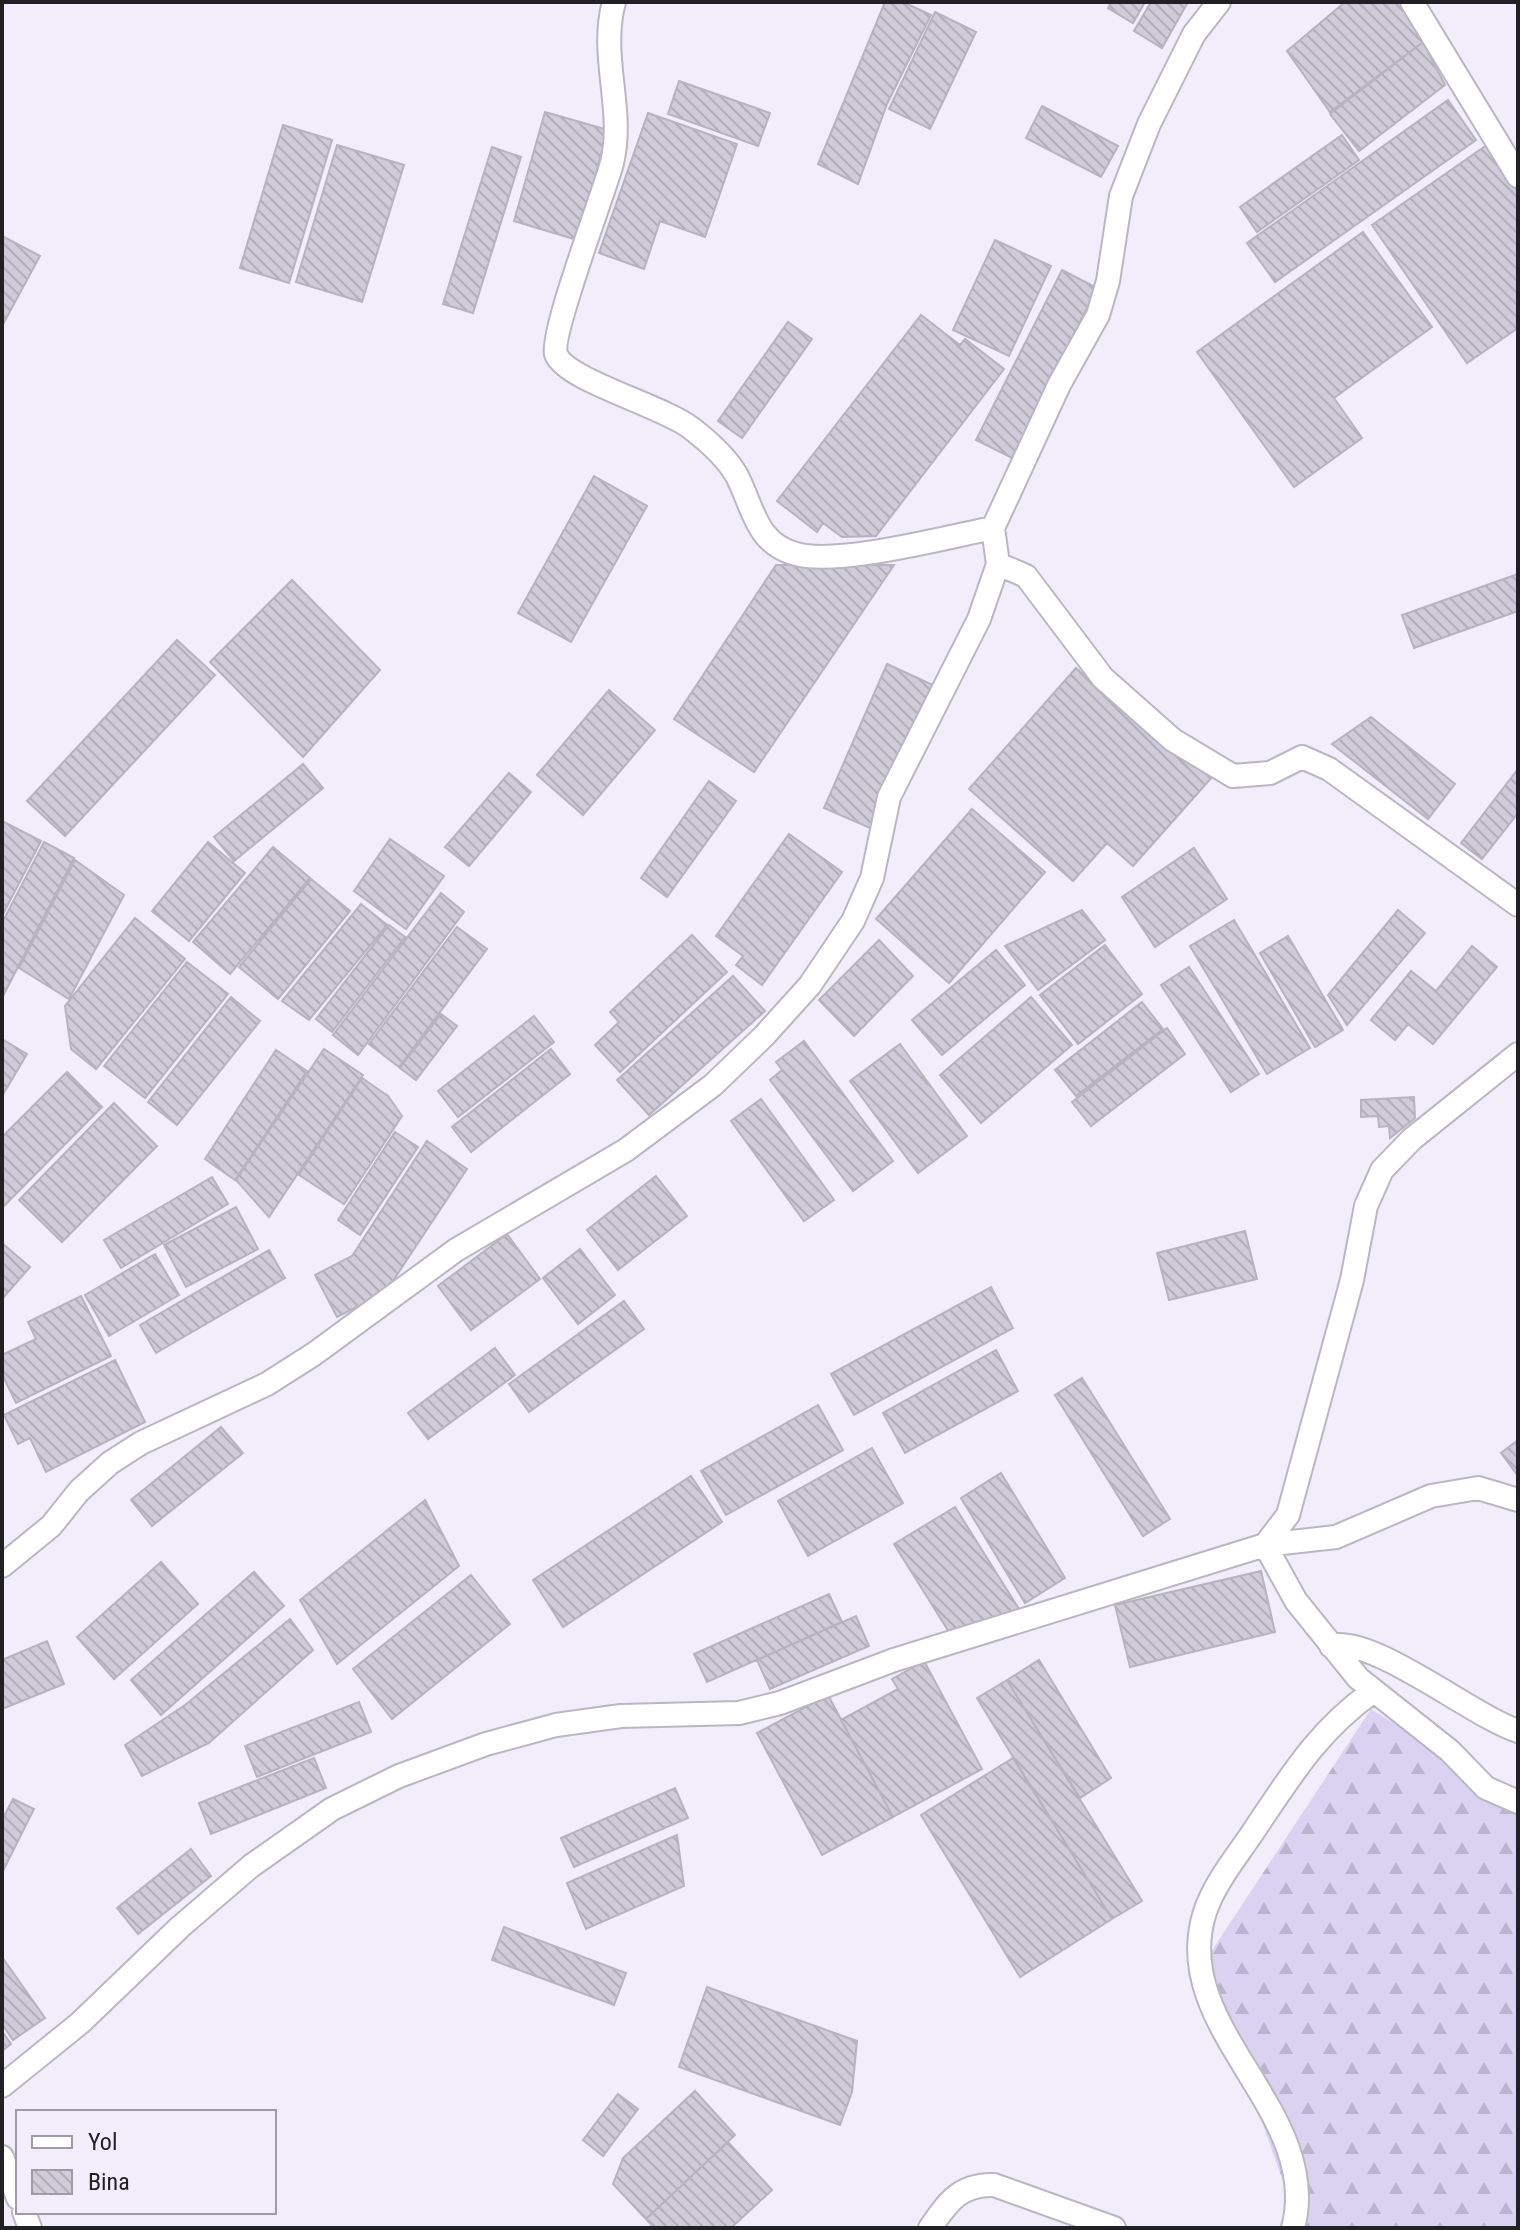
<svg xmlns="http://www.w3.org/2000/svg" width="1520" height="2230" font-family="'Roboto Condensed',sans-serif">
	<style>
		.forest { fill: url(#forest-firs) }
		.building { fill: url(#building-back-hatch); stroke: #b6b3c0; stroke-width: 2 }
		.lines { fill: none; stroke-linecap: round; stroke-linejoin: round }
		.minor-casing { stroke: #bab7c4; stroke-width: 26 }
		.minor { stroke: #fff; stroke-width: 22 }
	</style>
	<defs>
		<pattern id="forest-firs" width="22" height="20" patternUnits="userSpaceOnUse" patternTransform="scale(2)"><rect width="22" height="20" fill="#dbd2f2"/><path d="M5 1l3.5 6h-7zM16 11l3.5 6h-7z" fill="#bcb4cf"/></pattern>
		<pattern id="building-back-hatch" width="6" height="6" patternUnits="userSpaceOnUse" patternTransform="scale(2)"><rect width="6" height="6" fill="#cfcbd8"/><path d="M-1 5l2 2M0 0l6 6M5-1l2 2" fill="none" stroke="#b1aeb9"/></pattern>
	</defs>
	<rect width="100%" height="100%" fill="#f1edfa"/>
	<!-- forest -->
	<path class="forest" d="M 1371,1709 L 1518,1801 L 1518,2228 L 1282,2228 L 1291,2204 L 1205,1961 Z"/>
	<!-- building -->
	<path class="building" d="M 885,2 L 903,2 L 931,15 L 887,104 L 858,184 L 818,164 Z
		M 1111,2 L 1145,2 L 1133,23 L 1108,8 Z
		M 1151,2 L 1188,2 L 1162,48 L 1134,31 Z
		M 1345,2 L 1401,2 L 1423,42 L 1330,112 L 1287,51 Z
		M 935,12 L 976,32 L 930,129 L 889,109 Z
		M 1423,42 L 1445,85 L 1359,151 L 1330,114 Z
		M 679,81 L 770,113 L 758,146 L 668,114 Z
		M 1448,100 L 1476,140 L 1275,282 L 1247,243 Z
		M 1042,106 L 1118,146 L 1101,177 L 1026,138 Z
		M 545,112 L 608,130 L 577,240 L 514,221 Z
		M 648,113 L 737,144 L 705,237 L 660,221 L 644,269 L 599,253 Z
		M 283,125 L 332,140 L 289,283 L 240,268 Z
		M 1342,135 L 1359,160 L 1257,232 L 1240,207 Z
		M 337,145 L 404,165 L 362,302 L 296,282 Z
		M 1487,145 L 1518,191 L 1518,328 L 1467,363 L 1372,225 Z
		M 492,147 L 521,157 L 473,313 L 443,304 Z
		M 1363,232 L 1432,327 L 1334,398 L 1362,438 L 1294,487 L 1197,352 Z
		M 2,236 L 40,256 L 2,326 Z
		M 995,240 L 1051,266 L 1009,356 L 953,330 Z
		M 1062,270 L 1097,288 L 1012,458 L 976,440 Z
		M 921,315 L 960,345 L 965,339 L 1004,369 L 876,536 L 842,537 L 823,523 L 817,532 L 777,501 Z
		M 788,322 L 812,339 L 742,438 L 718,421 Z
		M 594,476 L 647,506 L 571,642 L 518,613 Z
		M 776,565 L 894,565 L 754,772 L 674,719 Z
		M 1518,574 L 1518,611 L 1414,648 L 1402,615 Z
		M 292,580 L 380,670 L 303,757 L 210,662 Z
		M 177,640 L 215,675 L 65,836 L 27,801 Z
		M 887,664 L 933,685 L 870,828 L 824,808 Z
		M 1076,668 L 1173,750 L 1214,775 L 1133,866 L 1107,843 L 1073,881 L 969,789 Z
		M 609,690 L 655,730 L 583,815 L 537,775 Z
		M 1371,717 L 1455,784 L 1428,819 L 1332,744 Z
		M 303,764 L 323,788 L 234,861 L 214,837 Z
		M 1518,769 L 1518,813 L 1482,859 L 1461,843 Z
		M 509,773 L 531,792 L 469,866 L 445,847 Z
		M 709,781 L 736,801 L 667,897 L 641,878 Z
		M 972,809 L 1045,872 L 949,983 L 876,919 Z
		M 2,821 L 41,841 L 2,916 Z
		M 789,834 L 842,872 L 762,985 L 736,965 L 743,956 L 716,936 Z
		M 390,839 L 444,876 L 406,929 L 354,891 Z
		M 44,842 L 74,858 L 2,998 L 2,923 Z
		M 208,842 L 245,873 L 189,941 L 152,911 Z
		M 273,847 L 310,878 L 230,974 L 193,942 Z
		M 1194,848 L 1227,899 L 1155,947 L 1122,897 Z
		M 75,860 L 124,895 L 69,999 L 19,968 Z
		M 311,879 L 350,911 L 278,999 L 239,967 Z
		M 441,893 L 464,912 L 358,1055 L 333,1035 Z
		M 361,904 L 387,925 L 309,1020 L 282,1001 Z
		M 1082,910 L 1105,940 L 1038,990 L 1005,946 Z
		M 1398,910 L 1425,933 L 1347,1025 L 1328,995 Z
		M 135,918 L 185,959 L 96,1069 L 71,1049 L 65,1006 Z
		M 1234,920 L 1310,1048 L 1267,1074 L 1190,946 Z
		M 389,925 L 405,937 L 332,1032 L 316,1019 Z
		M 457,927 L 487,949 L 399,1067 L 369,1044 Z
		M 692,935 L 727,972 L 620,1072 L 595,1045 L 619,1022 L 610,1012 Z
		M 1288,936 L 1343,1030 L 1315,1047 L 1260,953 Z
		M 879,940 L 913,976 L 854,1036 L 819,1000 Z
		M 1105,945 L 1142,994 L 1078,1044 L 1040,995 Z
		M 1472,946 L 1497,967 L 1433,1044 L 1408,1024 L 1395,1040 L 1371,1020 L 1411,971 L 1436,991 Z
		M 996,950 L 1025,985 L 942,1055 L 912,1020 Z
		M 187,962 L 228,994 L 145,1098 L 104,1066 Z
		M 1189,967 L 1259,1074 L 1231,1092 L 1161,985 Z
		M 733,976 L 765,1011 L 649,1115 L 617,1080 Z
		M 231,997 L 260,1021 L 177,1125 L 148,1102 Z
		M 1031,997 L 1072,1045 L 981,1123 L 940,1075 Z
		M 1142,1002 L 1163,1029 L 1076,1096 L 1055,1070 Z
		M 441,1014 L 457,1026 L 416,1080 L 400,1068 Z
		M 534,1016 L 554,1042 L 458,1117 L 438,1091 Z
		M 1167,1028 L 1185,1054 L 1091,1126 L 1072,1102 Z
		M 2,1039 L 27,1054 L 2,1096 Z
		M 804,1041 L 893,1161 L 853,1191 L 770,1080 L 782,1070 L 776,1062 Z
		M 900,1044 L 967,1136 L 918,1173 L 850,1081 Z
		M 324,1049 L 363,1075 L 269,1217 L 236,1180 Z
		M 551,1049 L 570,1074 L 471,1152 L 452,1127 Z
		M 276,1050 L 307,1071 L 235,1180 L 205,1159 Z
		M 67,1072 L 102,1107 L 2,1208 L 2,1137 Z
		M 362,1078 L 388,1096 L 402,1116 L 344,1204 L 299,1175 Z
		M 1414,1097 L 1415,1118 L 1390,1138 L 1389,1126 L 1379,1127 L 1378,1116 L 1361,1117 L 1361,1100 Z
		M 761,1099 L 834,1200 L 804,1221 L 731,1121 Z
		M 114,1103 L 157,1146 L 62,1242 L 19,1200 Z
		M 395,1132 L 418,1147 L 360,1235 L 338,1220 Z
		M 427,1141 L 467,1169 L 385,1293 L 337,1317 L 315,1275 L 352,1256 Z
		M 656,1176 L 687,1216 L 618,1270 L 587,1230 Z
		M 212,1177 L 228,1204 L 121,1268 L 104,1240 Z
		M 236,1207 L 258,1249 L 186,1287 L 164,1245 Z
		M 1245,1231 L 1257,1279 L 1169,1300 L 1157,1253 Z
		M 507,1234 L 540,1279 L 471,1330 L 438,1286 Z
		M 2,1243 L 30,1267 L 2,1299 Z
		M 580,1249 L 615,1295 L 578,1324 L 543,1278 Z
		M 269,1250 L 285,1278 L 156,1353 L 140,1325 Z
		M 155,1254 L 179,1295 L 109,1336 L 85,1295 Z
		M 991,1287 L 1013,1328 L 854,1415 L 831,1374 Z
		M 81,1296 L 111,1356 L 16,1403 L 2,1374 L 2,1355 L 36,1339 L 28,1322 Z
		M 624,1301 L 644,1329 L 529,1412 L 509,1384 Z
		M 495,1348 L 515,1375 L 428,1439 L 408,1413 Z
		M 996,1350 L 1018,1391 L 905,1453 L 883,1413 Z
		M 115,1360 L 145,1422 L 46,1472 L 30,1438 L 18,1444 L 4,1415 Z
		M 1082,1378 L 1170,1519 L 1143,1536 L 1055,1395 Z
		M 818,1405 L 843,1450 L 726,1515 L 701,1471 Z
		M 221,1427 L 243,1453 L 152,1526 L 131,1500 Z
		M 1518,1440 L 1518,1476 L 1501,1453 Z
		M 872,1448 L 903,1503 L 808,1556 L 778,1501 Z
		M 1001,1473 L 1065,1578 L 1025,1603 L 961,1498 Z
		M 691,1476 L 722,1522 L 563,1627 L 533,1580 Z
		M 425,1500 L 459,1566 L 337,1664 L 300,1600 Z
		M 955,1507 L 1019,1609 L 949,1632 L 894,1544 Z
		M 161,1562 L 198,1604 L 114,1679 L 77,1637 Z
		M 1261,1571 L 1275,1632 L 1130,1667 L 1115,1605 Z
		M 254,1572 L 284,1606 L 161,1715 L 131,1680 Z
		M 471,1575 L 510,1624 L 392,1719 L 353,1669 Z
		M 829,1594 L 842,1622 L 707,1682 L 694,1654 Z
		M 856,1616 L 869,1646 L 770,1689 L 757,1660 Z
		M 290,1619 L 313,1650 L 209,1743 L 142,1776 L 125,1745 L 185,1705 Z
		M 47,1641 L 64,1684 L 2,1709 L 2,1660 Z
		M 1039,1660 L 1111,1778 L 1080,1798 L 1007,1680 Z
		M 924,1661 L 982,1769 L 893,1817 L 841,1720 L 898,1689 L 892,1679 Z
		M 1007,1680 L 1142,1901 L 1112,1919 L 977,1698 Z
		M 828,1695 L 893,1817 L 822,1855 L 757,1733 Z
		M 359,1702 L 371,1732 L 257,1777 L 245,1746 Z
		M 314,1758 L 326,1788 L 211,1834 L 199,1803 Z
		M 1013,1758 L 1112,1919 L 1020,1977 L 921,1815 Z
		M 675,1788 L 688,1818 L 574,1867 L 561,1838 Z
		M 13,1799 L 34,1809 L 2,1873 L 2,1820 Z
		M 677,1835 L 684,1886 L 586,1929 L 567,1883 Z
		M 191,1849 L 211,1876 L 138,1934 L 117,1908 Z
		M 504,1927 L 626,1973 L 614,2005 L 492,1960 Z
		M 2,1957 L 45,2018 L 13,2040 L 2,2024 Z
		M 707,1987 L 857,2041 L 852,2092 L 840,2125 L 679,2067 Z
		M 2,2031 L 11,2044 L 2,2051 Z
		M 695,2091 L 735,2135 L 646,2219 L 613,2184 L 623,2158 Z
		M 618,2094 L 638,2109 L 603,2156 L 583,2140 Z
		M 728,2142 L 772,2190 L 731,2228 L 654,2228 L 646,2219 Z"/>
	<g class="lines">
		<!-- minor casing -->
		<g class="minor-casing">
			<path id="minor" d="M 614,2 C 599,57 625,108 612,163 C 603,196 550,334 556,354 C 565,380 663,406 691,428 C 708,441 727,458 737,476 C 753,507 756,544 796,554 C 837,566 947,537 993,528
				M 1412,2 L 1518,176
				M 998,564 L 1026,576 L 1103,678 L 1173,740 L 1233,776 L 1270,773 L 1302,757 L 1329,769 L 1518,905
				M 1518,1500 L 1478,1488 L 1431,1496 L 1336,1537 L 1265,1545 L 1296,1601 L 1358,1678 L 1450,1751 L 1486,1788 L 1518,1802
				M 2,1566 L 51,1526 L 79,1491 L 110,1463 L 141,1443 L 267,1384 L 314,1354 L 456,1250 L 626,1150 L 713,1085 L 764,1036 L 810,985 L 853,921 L 872,878 L 889,797 L 979,619 L 998,564 L 993,528 L 1059,385 L 1098,315 L 1108,281 L 1121,196 L 1149,124 L 1194,34 L 1219,2
				M 1331,1646 C 1373,1635 1475,1718 1518,1731
				M 2,2086 L 80,2023 L 180,1927 L 251,1866 L 332,1809 L 399,1776 L 486,1744 L 556,1725 L 621,1716 L 739,1713 L 780,1703 L 894,1660 L 1265,1545 L 1288,1515 L 1352,1280 L 1366,1206 L 1382,1170 L 1412,1139 L 1518,1054
				M 2,2157 L 18,2198
				M 24,2212 L 30,2228
				M 930,2228 C 948,2202 960,2184 994,2185 L 1114,2228
				M 1293,2228 C 1324,2111 1167,2028 1205,1912 C 1215,1882 1238,1855 1255,1829 C 1292,1774 1318,1731 1372,1692"/>
		</g>
		<!-- minor -->
		<use href="#minor" class="minor"/>
	</g>
	<!-- border -->
	<rect width="1520" height="2230" fill="none" stroke="#212025" stroke-width="8"/>
	<!-- legend -->
	<rect x="16" y="2110" width="260" height="104" fill="#f1edfa" stroke="#9e9ba5" stroke-width="2"/>
	<rect x="32" y="2136" width="40" height="12" fill="#ffffff" stroke="#9e9ba5" stroke-width="2"/>
	<text x="88" y="2150" font-size="24" fill="#212025">Yol</text>
	<rect x="32" y="2170" width="40" height="24" fill="url(#building-back-hatch)" stroke="#9e9ba5" stroke-width="2"/>
	<text x="88" y="2190" font-size="24" fill="#212025">Bina</text>
</svg>
